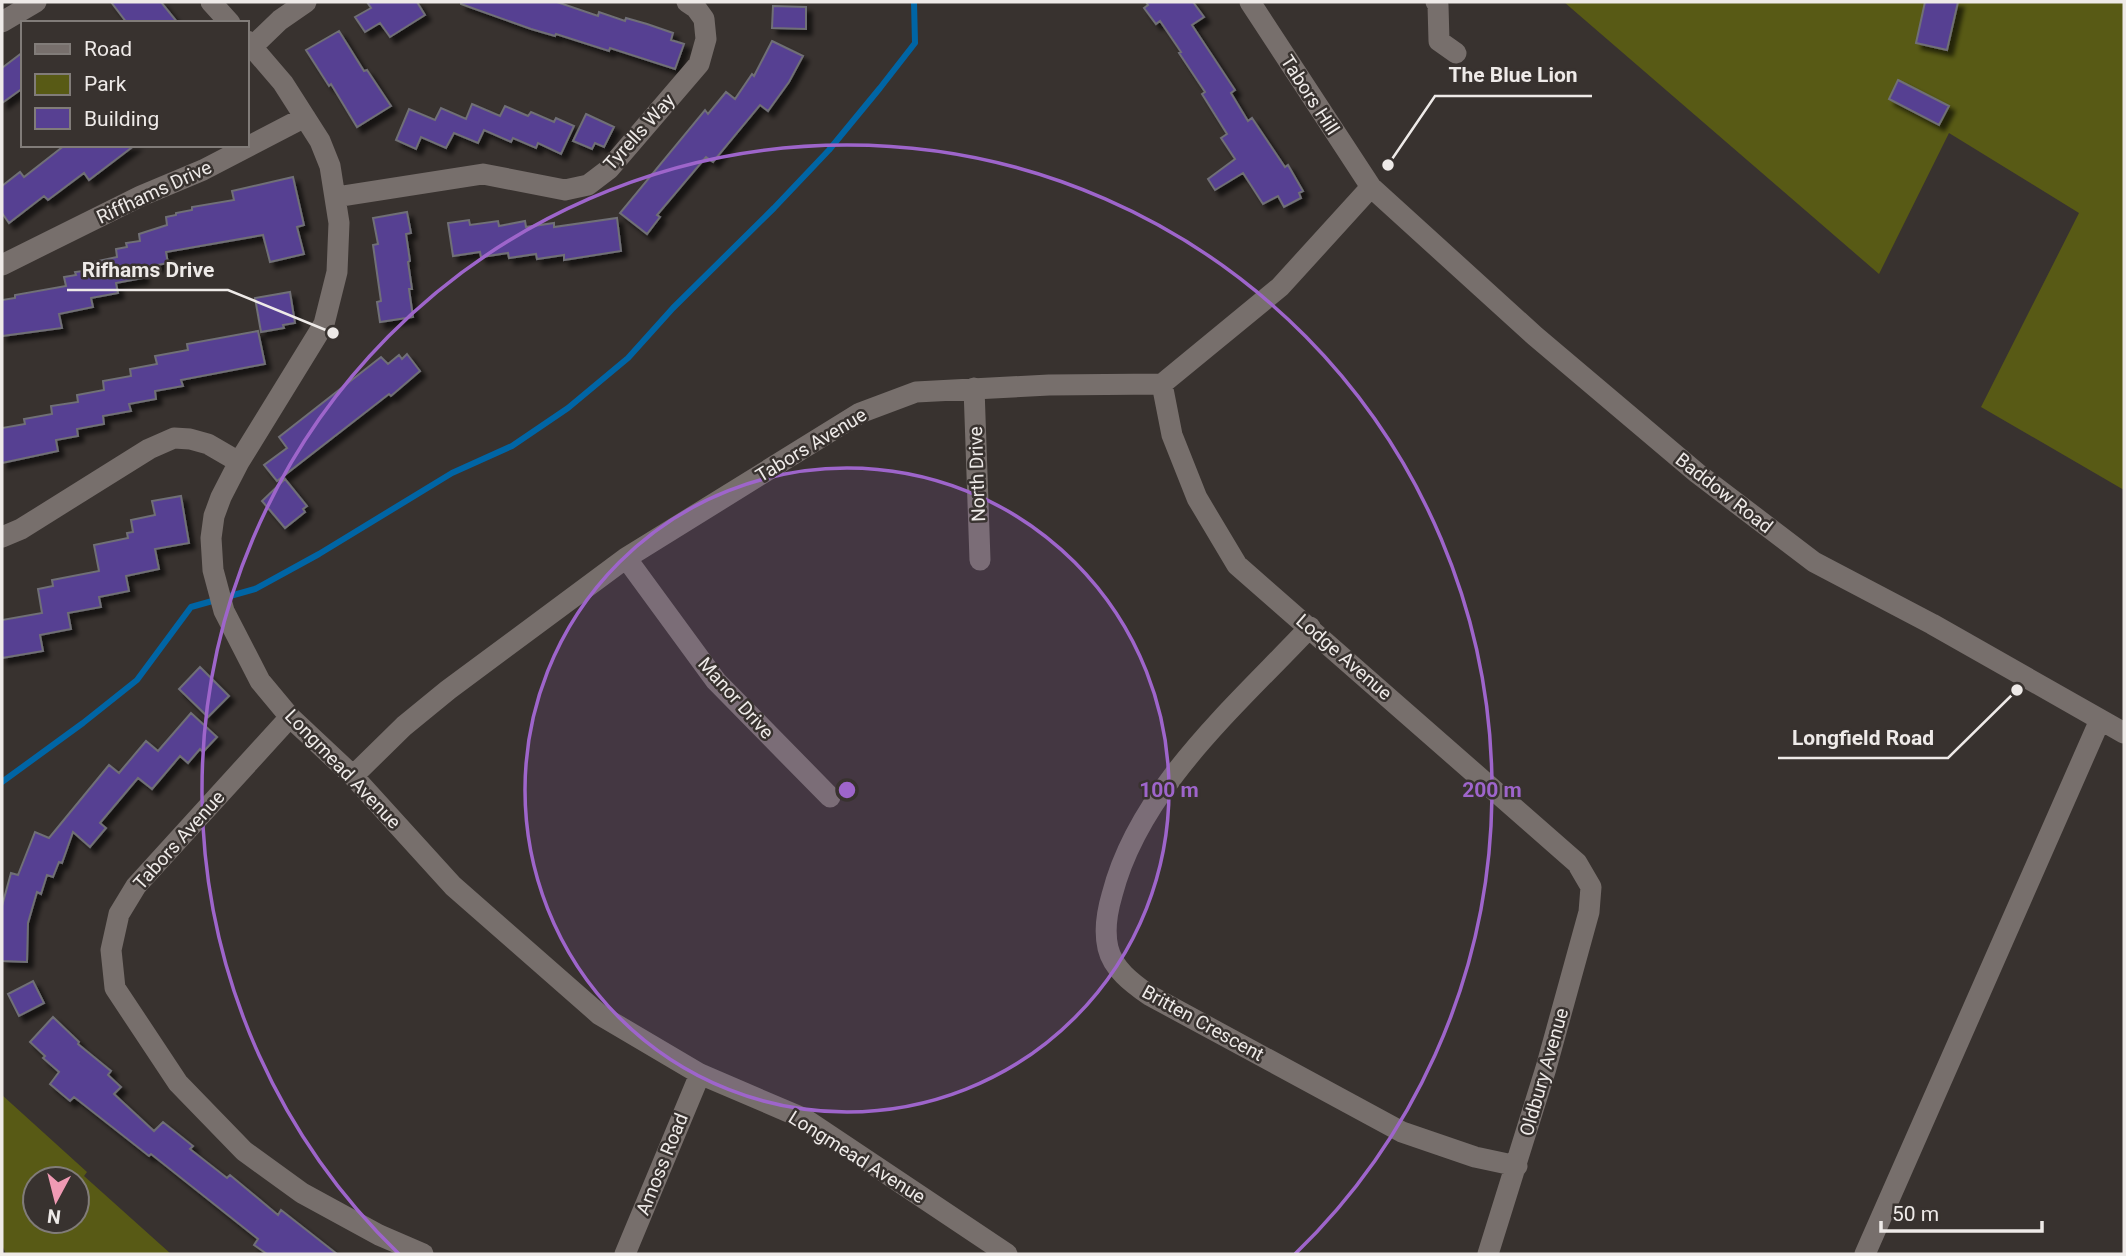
<svg xmlns="http://www.w3.org/2000/svg" width="2126" height="1256" font-family="Roboto,sans-serif">
	<style>
		.green { fill: #585a15; fill-rule: evenodd }
		.lines { fill: none; stroke-linecap: round; stroke-linejoin: round }
		.stream { stroke: #0065a5; stroke-width: 6 }
		.building { fill: #574092; stroke: #706f76; stroke-width: 2; filter: url(#shadow) }
		.minor { stroke: #776f6c; stroke-width: 21 }
		.ring { fill: none; stroke: #9e65cb; stroke-width: 3.5 }
		.labels { text-anchor: middle; dominant-baseline: central; stroke-width: 5; stroke-linejoin: round; paint-order: stroke }
		.street-label { font-size: 19px; fill: #eeeae8; stroke: #38322f }
		.centre { fill: #9e65cb; stroke: #38322f; stroke-width: 3.5 }
		.ring-label { font-size: 21px; text-anchor: middle; font-weight: bold; fill: #9e65cb; stroke: #38322f; stroke-width: 5; stroke-linejoin: round; paint-order: stroke }
		.leader { fill: none; stroke: #eeeae8; stroke-width: 2.5 }
		.callout-dot { fill: #eeeae8; stroke: #38322f; stroke-width: 2.5 }
		.callout-label { font-size: 21px; text-anchor: middle; font-weight: bold; fill: #eeeae8; stroke: #38322f; stroke-width: 5; stroke-linejoin: round; paint-order: stroke }
	</style>
	<defs>
		<filter id="shadow"><feDropShadow dx="5.5" dy="5.5" stdDeviation="2" flood-color="#0009"/></filter>
	</defs>
	<rect width="100%" height="100%" fill="#38322f"/>
	<!-- green -->
	<path class="green" d="M 1564,2 L 2124,2 L 2124,490 L 1981,407 L 2079,213 L 1949,133 L 1879,274 Z
		M 2,1095 L 87,1172 L 84,1176 L 171,1254 L 6,1254 L 2,1245 ZM 35,1179 L 77,1179 L 77,1221 L 35,1221 Z"/>
	<g class="lines">
		<!-- stream -->
		<path class="stream" d="M 2,782 L 83,723 L 137,680 L 191,607 L 255,589 L 319,554 L 452,473 L 512,446 L 568,408 L 628,358 L 673,308 L 774,208 L 829,150 L 880,88 L 915,43 L 914,2"/>
	</g>
	<!-- building -->
	<path class="building" d="M 111,2 L 161,2 L 178,23 L 127,23 Z
		M 367,2 L 417,2 L 425,15 L 390,37 L 380,23 L 365,32 L 355,17 L 371,8 Z
		M 461,2 L 557,2 L 598,16 L 599,12 L 625,21 L 626,18 L 647,24 L 673,33 L 671,40 L 684,44 L 675,69 L 610,48 L 609,51 L 556,34 L 555,36 L 531,29 L 461,4 Z
		M 1146,2 L 1193,2 L 1204,17 L 1192,25 L 1235,90 L 1231,93 L 1248,121 L 1252,118 L 1285,167 L 1288,165 L 1303,191 L 1299,193 L 1301,198 L 1284,207 L 1278,196 L 1263,204 L 1243,173 L 1215,190 L 1208,179 L 1235,159 L 1221,138 L 1227,134 L 1202,94 L 1205,92 L 1179,53 L 1181,52 L 1160,21 L 1156,24 L 1144,8 L 1148,5 Z
		M 1925,2 L 1958,2 L 1947,50 L 1916,43 Z
		M 773,6 L 806,7 L 806,29 L 772,28 Z
		M 339,31 L 364,71 L 367,70 L 391,106 L 357,127 L 331,84 L 329,86 L 306,50 Z
		M 772,41 L 803,56 L 789,82 L 768,111 L 760,105 L 713,162 L 706,157 L 657,215 L 660,217 L 647,234 L 620,213 L 705,110 L 708,114 L 726,92 L 735,99 L 752,74 L 754,76 Z
		M 23,52 L 23,88 L 2,103 L 2,68 Z
		M 1898,80 L 1949,106 L 1939,125 L 1889,99 Z
		M 472,104 L 500,116 L 505,106 L 528,116 L 531,112 L 554,122 L 556,118 L 574,126 L 561,154 L 538,143 L 536,148 L 513,138 L 511,142 L 484,130 L 478,143 L 454,133 L 446,148 L 421,137 L 416,149 L 396,140 L 409,109 L 435,120 L 441,108 L 466,119 Z
		M 586,114 L 614,127 L 604,147 L 595,143 L 592,149 L 573,141 Z
		M 65,145 L 135,145 L 89,180 L 84,173 L 48,200 L 44,196 L 9,223 L 2,213 L 2,186 L 20,172 L 24,177 Z
		M 293,177 L 304,225 L 297,227 L 304,254 L 270,262 L 263,235 L 166,252 L 168,263 L 142,268 L 143,278 L 116,283 L 118,293 L 91,298 L 93,307 L 59,314 L 62,328 L 2,336 L 2,300 L 15,298 L 15,295 L 66,286 L 64,277 L 76,275 L 75,272 L 91,270 L 89,263 L 117,257 L 116,249 L 127,247 L 126,243 L 140,241 L 139,234 L 167,225 L 166,217 L 176,215 L 176,213 L 192,210 L 192,207 L 234,200 L 232,191 Z
		M 407,212 L 411,233 L 406,234 L 410,261 L 408,262 L 412,289 L 409,289 L 413,317 L 380,322 L 377,302 L 381,301 L 373,245 L 378,244 L 373,218 Z
		M 617,218 L 621,251 L 564,260 L 564,255 L 537,259 L 536,254 L 509,258 L 508,253 L 481,257 L 480,252 L 453,256 L 448,223 L 469,220 L 470,225 L 498,221 L 499,226 L 525,221 L 526,227 L 554,223 L 554,227 Z
		M 290,292 L 295,323 L 283,325 L 284,328 L 261,332 L 255,298 Z
		M 258,331 L 265,364 L 181,380 L 183,386 L 155,391 L 156,399 L 129,404 L 131,411 L 103,416 L 104,424 L 77,429 L 78,436 L 56,440 L 58,451 L 2,463 L 2,428 L 25,424 L 24,419 L 52,414 L 51,406 L 78,402 L 77,395 L 104,390 L 103,381 L 131,376 L 130,369 L 157,364 L 155,356 L 188,350 L 187,344 Z
		M 407,354 L 420,371 L 391,396 L 389,394 L 277,481 L 264,465 L 287,448 L 279,437 L 381,357 L 388,364 L 399,355 L 402,359 Z
		M 285,479 L 307,506 L 303,509 L 305,512 L 285,528 L 262,501 Z
		M 181,496 L 189,543 L 155,549 L 159,569 L 126,576 L 129,591 L 99,597 L 101,607 L 68,613 L 71,629 L 40,635 L 43,651 L 2,658 L 2,620 L 42,613 L 38,589 L 53,586 L 52,580 L 99,571 L 94,545 L 128,538 L 127,533 L 133,532 L 131,520 L 155,515 L 152,501 Z
		M 200,667 L 229,696 L 208,717 L 179,689 Z
		M 191,713 L 217,737 L 203,752 L 200,749 L 188,763 L 180,756 L 152,789 L 138,778 L 100,823 L 106,828 L 90,847 L 73,832 L 62,863 L 59,862 L 53,877 L 47,875 L 41,894 L 37,892 L 28,923 L 27,962 L 2,961 L 2,906 L 11,873 L 18,875 L 35,832 L 49,838 L 109,765 L 119,773 L 146,741 L 158,751 Z
		M 33,981 L 44,1003 L 19,1016 L 8,994 Z
		M 53,1017 L 79,1042 L 78,1044 L 111,1071 L 108,1075 L 121,1087 L 114,1094 L 154,1131 L 163,1122 L 193,1146 L 190,1149 L 227,1178 L 230,1175 L 278,1215 L 281,1210 L 337,1254 L 267,1254 L 254,1245 L 258,1239 L 151,1154 L 149,1156 L 74,1097 L 70,1101 L 50,1084 L 59,1072 L 43,1058 L 45,1056 L 30,1042 Z"/>
	<g class="lines">
		<!-- minor -->
		<path class="minor" d="M 211,2 L 230,23
			M 1250,2 L 1371,187 L 1535,336 L 1697,473 L 1814,562 L 1932,624 L 2124,733
			M 1436,2 L 1438,5 L 1439,41 L 1456,53
			M 2,22 L 36,2
			M 247,41 L 283,83 L 320,141 L 330,166 L 339,223 L 337,272 L 324,324 L 239,462 L 221,497 L 214,516 L 211,538 L 213,570 L 224,611 L 260,681 L 290,717 L 353,776 L 453,886 L 600,1015 L 700,1074 L 805,1119 L 1007,1254
			M 252,47 L 280,20 L 306,2
			M 336,197 L 483,174 L 565,190 L 588,185 L 609,169 L 699,64 L 706,39 L 704,19 L 696,8 L 687,2
			M 2,265 L 141,196 L 203,170 L 305,117
			M 1162,384 L 1172,435 L 1197,498 L 1237,565 L 1577,863 L 1591,887 L 1589,912 L 1546,1068 L 1488,1254
			M 974,388 L 980,560
			M 2,537 L 21,529 L 149,449 L 174,438 L 190,439 L 208,444 L 239,462
			M 626,558 L 716,681 L 830,797
			M 1310,627 C 1237,705 1139,788 1112,895 C 1107,912 1104,931 1108,948 C 1113,969 1132,983 1149,995 L 1402,1132 L 1475,1157 L 1517,1166
			M 290,717 L 136,886 L 119,914 L 111,950 L 115,988 L 178,1083 L 244,1151 L 302,1193 L 379,1235 L 423,1254
			M 353,776 L 404,726 L 448,690 L 626,558 L 860,413 L 916,392 L 1049,385 L 1162,384 L 1280,287 L 1371,187
			M 625,1254 L 700,1074
			M 1865,1254 L 2100,720"/>
	</g>
	<!-- distance rings -->
	<circle cx="847" cy="790" r="322" fill="#9e65cb" fill-opacity=".12"/>
	<g class="ring">
		<circle cx="847" cy="790" r="322"/>
		<path d="M399 1254A645 645 0 1 1 1295 1254"/>
	</g>
	<g class="labels">
		<!-- street labels -->
		<g class="street-label">
			<text transform="translate(1310 95) rotate(57)">Tabors Hill</text>
			<text transform="translate(639 132) rotate(-48)">Tyrells Way</text>
			<text transform="translate(154 192) rotate(-25)">Riffhams Drive</text>
			<text transform="translate(811 445) rotate(-31)">Tabors Avenue</text>
			<text transform="translate(977 474) rotate(-92)">North Drive</text>
			<text transform="translate(1724 493) rotate(38)">Baddow Road</text>
			<text transform="translate(1344 657) rotate(41)">Lodge Avenue</text>
			<text transform="translate(736 698) rotate(48)">Manor Drive</text>
			<text transform="translate(343 769) rotate(46)">Longmead Avenue</text>
			<text transform="translate(179 840) rotate(-48)">Tabors Avenue</text>
			<text transform="translate(1203 1023) rotate(29)">Britten Crescent</text>
			<text transform="translate(1544 1072) rotate(-74)">Oldbury Avenue</text>
			<text transform="translate(857 1157) rotate(32)">Longmead Avenue</text>
			<text transform="translate(662 1164) rotate(-68)">Amoss Road</text>
		</g>
	</g>
	<circle cx="847" cy="790" r="10" class="centre"/>
	<g class="ring-label">
		<text x="1169" y="797">100 m</text>
		<text x="1492" y="797">200 m</text>
	</g>
	<!-- callouts -->
	<path class="leader" d="M1388 165L1435 96H1592M333 333L228 290H67M2017 690L1948 758H1778"/>
	<g class="callout-dot">
		<circle cx="1388" cy="165" r="7"/>
		<circle cx="333" cy="333" r="7"/>
		<circle cx="2017" cy="690" r="7"/>
	</g>
	<g class="callout-label">
		<text x="1513" y="82">The Blue Lion</text>
		<text x="148" y="277">Rifhams Drive</text>
		<text x="1863" y="745">Longfield Road</text>
	</g>
	<!-- border -->
	<rect width="2126" height="1256" fill="none" stroke="#eeeae8" stroke-width="7"/>
	<!-- legend -->
	<rect x="21" y="21" width="228" height="126" fill="#38322f" stroke="#817c79" stroke-width="2"/>
	<rect x="35" y="44" width="35" height="10" fill="#776f6c" stroke="#817c79" stroke-width="2"/>
	<text x="84" y="56" font-size="21" fill="#eeeae8">Road</text>
	<rect x="35" y="74" width="35" height="21" fill="#585a15" stroke="#817c79" stroke-width="2"/>
	<text x="84" y="91" font-size="21" fill="#eeeae8">Park</text>
	<rect x="35" y="108" width="35" height="21" fill="#574092" stroke="#817c79" stroke-width="2"/>
	<text x="84" y="126" font-size="21" fill="#eeeae8">Building</text>
	<!-- north arrow -->
	<g transform="translate(56 1200) rotate(187)"><circle r="33" fill="#38322f" stroke="#817c79" stroke-width="2"/>
	<path d="M0-5L12 26L0 18L-12 26Z" fill="#f09ab4"/>
	<text y="-10" font-size="19" font-weight="bold" text-anchor="middle" fill="#eeeae8">N</text>
	</g>
	<!-- scale -->
	<path d="M1881 1221v10h161v-10" fill="none" stroke="#eeeae8" stroke-width="3.5"/>
	<text x="1892" y="1221" font-size="21" fill="#eeeae8" stroke="#38322f" stroke-width="5" paint-order="stroke">50 m</text>
</svg>
